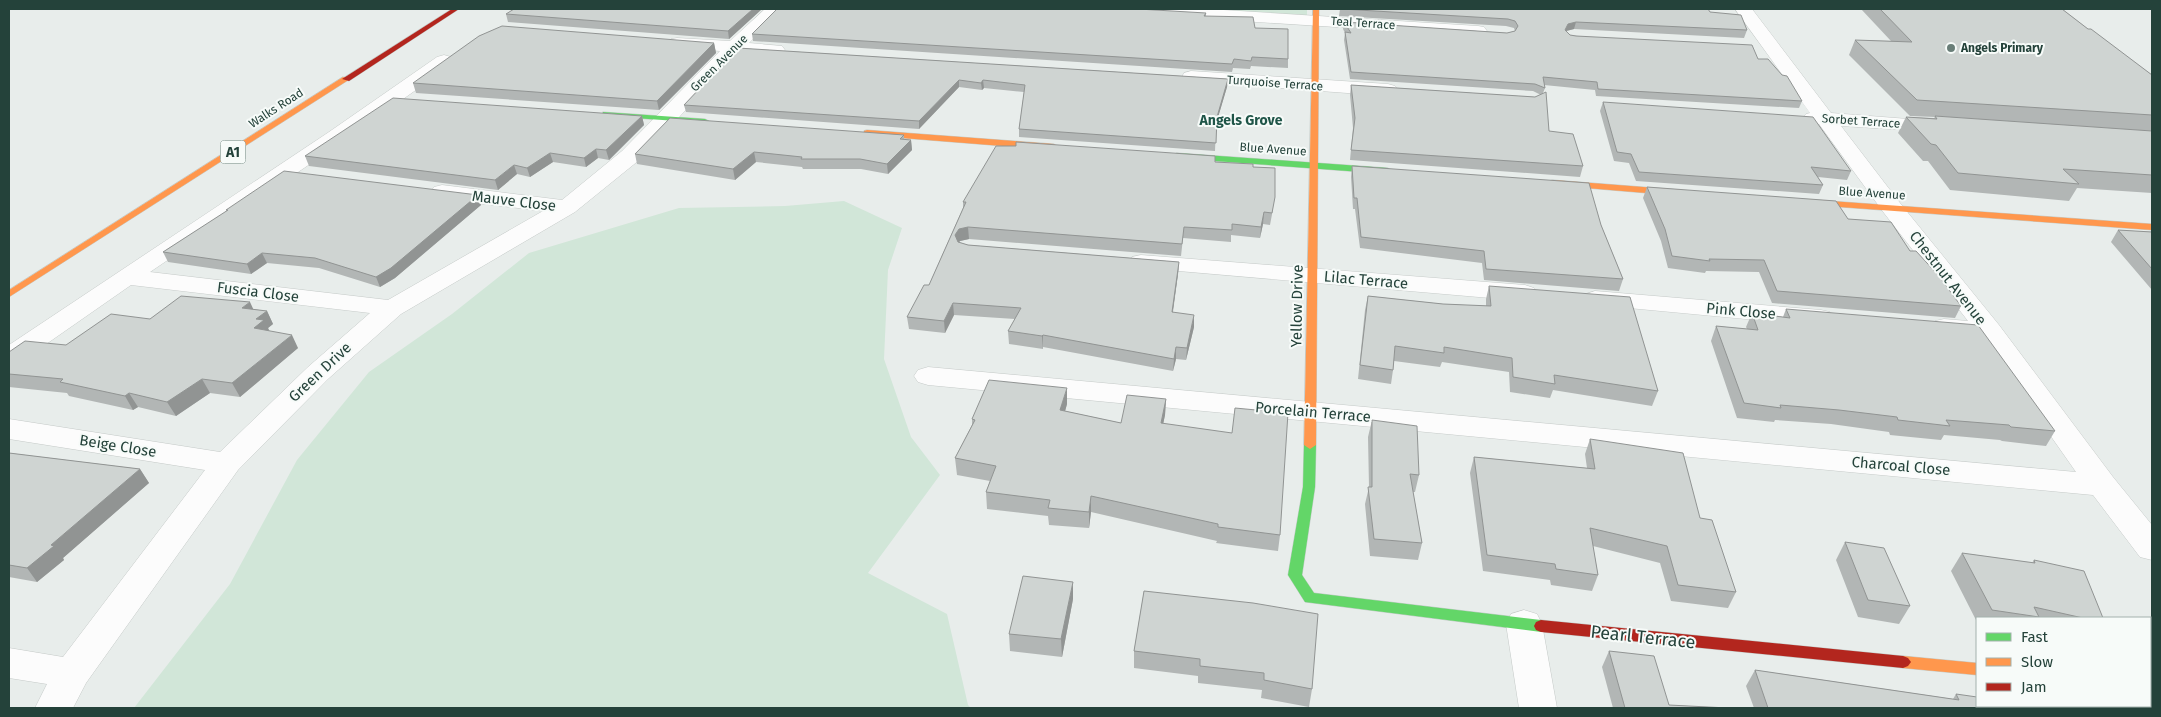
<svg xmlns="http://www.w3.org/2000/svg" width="2161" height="717" font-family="'Fira Sans',sans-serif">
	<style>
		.green { fill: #d1e6d8 }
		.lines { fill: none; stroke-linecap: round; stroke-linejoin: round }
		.street-casing { stroke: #c5cac8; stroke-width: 1 }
		.fast-casing { stroke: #c3cbc8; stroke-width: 1 }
		.slow-casing { stroke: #c3cbc8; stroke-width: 1 }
		.jam-casing { stroke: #c3cbc8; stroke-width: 1 }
		.street { fill: #fcfcfc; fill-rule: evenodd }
		.fast { fill: #63d668; fill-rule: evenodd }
		.slow { fill: #ff974d; fill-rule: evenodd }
		.jam { fill: #b3261e; fill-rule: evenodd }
		.wall { fill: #b2b6b5 }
		.shaded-wall { fill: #919493 }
		.building { fill: #cfd4d2; stroke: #919493 }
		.poi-dot { fill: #697e78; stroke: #f7fbf9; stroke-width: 2 }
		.labels { text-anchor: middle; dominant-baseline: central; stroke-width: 4; stroke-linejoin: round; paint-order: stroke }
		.far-street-label { font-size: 12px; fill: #24423a; stroke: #f7fbf9 }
		.far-poi-label { font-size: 12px; font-weight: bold; fill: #24423a; stroke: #f7fbf9; text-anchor: start }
		.far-neighbourhood-label { font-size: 14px; font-weight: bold; fill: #1f5548; stroke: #f7fbf9 }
		.shield { fill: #f7fbf9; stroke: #637a73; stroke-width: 1 }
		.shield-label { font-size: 14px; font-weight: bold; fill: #24423a }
		.street-label { font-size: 15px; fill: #24423a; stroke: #f7fbf9 }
		.near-street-label { font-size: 18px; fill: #24423a; stroke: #f7fbf9 }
	</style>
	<rect width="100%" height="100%" fill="#e8edeb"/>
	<!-- green -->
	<path class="green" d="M 1232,9 L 1307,9 L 1307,17 L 1232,13 Z
		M 844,201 L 902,228 L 888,270 L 884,359 L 911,437 L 940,475 L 868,573 L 947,614 L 968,705 L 971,708 L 134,708 L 230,584 L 297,460 L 369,372 L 452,314 L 529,253 L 679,208 L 785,206 Z"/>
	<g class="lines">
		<!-- street casing -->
		<g class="street-casing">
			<path id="street" d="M 765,9 L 783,9 L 749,43 L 782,46 L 785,50 L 782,54 L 776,55 L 739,53 L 638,161 L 575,212 L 401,314 L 328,379 L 238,470 L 86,683 L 73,708 L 35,708 L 47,684 L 9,678 L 9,648 L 63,657 L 205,470 L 9,439 L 9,419 L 220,452 L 308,367 L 370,313 L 131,285 L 19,363 L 9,365 L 9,345 L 329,132 L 437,57 L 444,55 L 451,57 L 453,61 L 451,65 L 344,141 L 150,272 L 388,300 L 543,211 L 442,199 L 434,197 L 431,192 L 434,187 L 442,185 L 562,200 L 622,151 L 720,51 L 671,47 L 668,43 L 671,39 L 677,38 L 730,41 Z
				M 1122,9 L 1207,9 L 1478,26 L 1484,27 L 1487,31 L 1484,35 L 1478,36 L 1130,14 L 1124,13 Z
				M 1735,9 L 1752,9 L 1831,113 L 1947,122 L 1950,126 L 1947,130 L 1940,132 L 1841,126 L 1900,203 L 1999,325 L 2113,477 L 2152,525 L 2152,560 L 2140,557 L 2093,495 L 928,385 L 918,382 L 914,376 L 918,370 L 928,367 L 2076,472 L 1982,338 L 1935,333 L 1931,327 L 1935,321 L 1944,319 L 1968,321 L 1884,213 L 1819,124 L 1806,122 L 1803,118 L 1806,114 L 1810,113 Z
				M 1191,71 L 1388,84 L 1395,86 L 1398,90 L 1395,94 L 1388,96 L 1184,81 L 1182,77 L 1184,73 Z
				M 1141,255 L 1525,285 L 1534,288 L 1538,293 L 1534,298 L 1525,301 L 1132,267 L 1129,262 L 1132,257 Z
				M 1595,291 L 1821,310 L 1830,312 L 1834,318 L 1830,324 L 1821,326 L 1586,304 L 1582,299 L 1586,294 Z
				M 1524,610 L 1537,614 L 1542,624 L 1557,708 L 1519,708 L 1506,624 L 1511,614 Z
				M 2150,671 L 2152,671 L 2152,702 L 2150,702 Z"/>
		</g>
		<!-- fast casing -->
		<g class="fast-casing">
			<path id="fast" d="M 603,112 L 705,119 L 709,121 L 705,123 L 606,116 L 603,116 Z
				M 1177,153 L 1388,168 L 1392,171 L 1388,174 L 1174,158 L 1173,156 Z
				M 1310,441 L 1316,445 L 1315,487 L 1302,575 L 1314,593 L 1541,620 L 1546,622 L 1548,626 L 1546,630 L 1541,632 L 1305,602 L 1288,575 L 1303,487 L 1304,445 Z"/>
		</g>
		<!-- slow casing -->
		<g class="slow-casing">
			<path id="slow" d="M 1313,9 L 1319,9 L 1316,445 L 1310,449 L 1304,445 Z
				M 343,77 L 350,79 L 9,297 L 9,290 Z
				M 867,130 L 1054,144 L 1058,147 L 1054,150 L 864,135 L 864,131 Z
				M 1553,180 L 1682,190 L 1687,193 L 1682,196 L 1550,185 L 1550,181 Z
				M 1802,199 L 2152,224 L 2152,230 L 1799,204 L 1797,202 Z
				M 1903,656 L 1977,663 L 1977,675 L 1903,668 L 1898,666 L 1895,662 L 1898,658 Z"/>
		</g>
		<!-- jam casing -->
		<g class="jam-casing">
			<path id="jam" d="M 452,9 L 459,9 L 349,81 L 342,79 Z
				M 1541,620 L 1903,656 L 1908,658 L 1911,662 L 1908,666 L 1903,668 L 1541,632 L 1536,630 L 1534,626 L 1536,622 Z"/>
		</g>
		<!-- street -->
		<use href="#street" class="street"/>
		<!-- fast -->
		<use href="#fast" class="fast"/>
		<!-- slow -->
		<use href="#slow" class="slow"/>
		<!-- jam -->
		<use href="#jam" class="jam"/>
	</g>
	<!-- wall -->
	<path class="wall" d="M 762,9 L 729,39 L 508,22 L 506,14 Z
		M 1340,9 L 1710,12 L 1747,30 L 1744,38 L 1574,29 L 1566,31 L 1570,35 L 1758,59 L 1802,101 L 1799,108 L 1596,96 L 1595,90 L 1544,85 L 1545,88 L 1543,93 L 1549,131 L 1583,166 L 1580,177 L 1350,160 L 1353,128 L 1350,95 L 1351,85 L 1535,97 L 1541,95 L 1533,91 L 1350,79 L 1344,40 L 1345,33 L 1343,29 L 1344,22 L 1507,33 L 1515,31 L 1514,28 L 1506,26 L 1339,16 Z
		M 1861,9 L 2062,9 L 2088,29 L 2152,75 L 2152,193 L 2077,188 L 2069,201 L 1950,190 L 1928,161 L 1923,161 L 1898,133 L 1906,117 L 1934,118 L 1935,117 L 1910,116 L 1849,55 L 1855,40 L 1891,41 Z
		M 1206,13 L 1206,16 L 1255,28 L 1288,59 L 1288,68 L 1251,66 L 1250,69 L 1233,68 L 1232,72 L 753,41 L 752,34 Z
		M 714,43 L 716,53 L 659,110 L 416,93 L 413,83 Z
		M 738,48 L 1228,79 L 1227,87 L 1216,124 L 1215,151 L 1019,137 L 1019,129 L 1024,92 L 984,88 L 982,90 L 959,87 L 919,129 L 686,112 L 684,105 Z
		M 1603,102 L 1851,171 L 1847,180 L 1818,177 L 1823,185 L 1819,194 L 1636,181 L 1629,163 L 1614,161 L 1600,111 Z
		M 642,116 L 644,125 L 609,160 L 598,158 L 586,167 L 553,162 L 530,177 L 517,174 L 498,190 L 309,166 L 305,156 Z
		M 904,135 L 904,139 L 911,140 L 912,150 L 888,174 L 861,169 L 803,169 L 802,167 L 756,162 L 735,180 L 637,164 L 635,154 Z
		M 1215,162 L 1253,167 L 1273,209 L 1270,225 L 1263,224 L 1260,238 L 1231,235 L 1231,242 L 1183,238 L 1181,256 L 969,239 L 960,241 L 959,242 L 968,245 L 1179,262 L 1178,274 L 1173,312 L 1194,327 L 1186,360 L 1176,359 L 1173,371 L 1043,347 L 1043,349 L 1009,344 L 1008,331 L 1015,319 L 954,315 L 945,333 L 909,329 L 907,317 L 929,285 L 963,208 L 963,202 Z
		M 1352,166 L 1601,225 L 1623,279 L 1619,291 L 1484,280 L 1482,263 L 1360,248 L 1355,209 L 1353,209 L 1351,177 Z
		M 1647,187 L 1848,219 L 1910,251 L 1961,306 L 1955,318 L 1772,303 L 1759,272 L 1706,271 L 1705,273 L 1668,268 L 1661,241 L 1643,198 Z
		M 481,205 L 395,278 L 380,287 L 319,268 L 267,263 L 251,274 L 168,262 L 163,252 L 227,211 L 226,210 Z
		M 2118,230 L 2152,232 L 2152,290 L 2111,242 Z
		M 1489,286 L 1658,391 L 1652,406 L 1553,390 L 1550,398 L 1510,392 L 1509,372 L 1442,362 L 1440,367 L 1394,361 L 1393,370 L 1391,384 L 1358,379 L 1365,310 L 1368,296 L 1443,304 L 1486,306 L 1486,299 Z
		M 253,309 L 267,311 L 273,324 L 268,328 L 269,331 L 298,348 L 240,397 L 210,393 L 176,416 L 138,407 L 133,410 L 69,396 L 67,393 L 9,387 L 9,352 L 66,345 L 150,319 Z
		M 1786,309 L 2055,431 L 2046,446 L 2002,441 L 2000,440 L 1944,435 L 1941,440 L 1890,435 L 1889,432 L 1831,424 L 1775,420 L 1774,422 L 1737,418 L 1711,341 L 1716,326 L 1747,329 L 1746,327 L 1752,313 L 1783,317 Z
		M 1166,399 L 1165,415 L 1163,424 L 1280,535 L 1278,551 L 1216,543 L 1217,541 L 1091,512 L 1089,528 L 1049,525 L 1048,516 L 987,509 L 986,492 L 990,481 L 957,475 L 955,458 L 972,425 L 972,419 L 1067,404 L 1065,411 L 1121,423 Z
		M 1372,420 L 1419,475 L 1415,492 L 1413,492 L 1422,543 L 1418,560 L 1370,556 L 1365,504 L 1369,487 L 1368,437 Z
		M 1590,439 L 1700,518 L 1736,592 L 1728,608 L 1671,601 L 1660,563 L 1593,546 L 1598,575 L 1592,591 L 1551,585 L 1550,580 L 1483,571 L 1470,473 L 1474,457 L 1587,468 L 1585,454 Z
		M 9,453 L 140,469 L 149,483 L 63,558 L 64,560 L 37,582 L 9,577 Z
		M 1845,542 L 1910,606 L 1899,624 L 1858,617 L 1836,560 Z
		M 1962,553 L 2032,563 L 2034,560 L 2103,618 L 1977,618 L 1977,622 L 1951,571 Z
		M 1144,591 L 1312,689 L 1309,707 L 1261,698 L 1262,690 L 1198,683 L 1198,676 L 1134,668 L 1134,651 Z
		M 1073,599 L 1062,657 L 1010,651 L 1009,634 Z
		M 1609,651 L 1669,705 L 1728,708 L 1613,708 L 1602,667 Z
		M 1755,670 L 1953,699 L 1956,694 L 2011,708 L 1754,708 L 1746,686 Z"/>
	<!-- shaded-wall -->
	<path class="shaded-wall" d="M 753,9 L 762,9 L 729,39 L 728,31 Z
		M 1576,22 L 1574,29 L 1566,31 L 1565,30 L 1568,24 Z
		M 714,43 L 716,53 L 659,110 L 657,101 Z
		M 1228,79 L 1227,87 L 1216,124 L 1217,117 Z
		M 959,80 L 959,87 L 919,129 L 919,121 Z
		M 983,80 L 984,88 L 982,90 L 981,83 Z
		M 642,116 L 644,125 L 609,160 L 606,150 Z
		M 911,140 L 912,150 L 888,174 L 887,164 Z
		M 596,149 L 598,158 L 586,167 L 584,158 Z
		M 754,152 L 756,162 L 735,180 L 733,169 Z
		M 550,153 L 553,162 L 530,177 L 527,168 Z
		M 514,165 L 517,174 L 498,190 L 495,180 Z
		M 478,195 L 481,205 L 395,278 L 380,287 L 376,277 Z
		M 1264,212 L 1263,224 L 1260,238 L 1261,227 Z
		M 968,227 L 969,239 L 960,241 L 955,247 L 955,235 L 959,229 Z
		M 262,253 L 267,263 L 251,274 L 247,264 Z
		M 1179,262 L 1178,274 L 1171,324 L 1172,312 Z
		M 250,302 L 256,315 L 242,308 Z
		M 953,303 L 954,315 L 945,333 L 944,321 Z
		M 267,311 L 273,324 L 268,328 L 271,334 L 254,328 L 256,319 Z
		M 1194,315 L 1194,327 L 1186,360 L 1187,348 Z
		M 292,335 L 298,348 L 240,397 L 232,383 Z
		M 1043,335 L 1043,349 L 1042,336 Z
		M 1176,347 L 1176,359 L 1173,371 L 1174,359 Z
		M 202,379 L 210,393 L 176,416 L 167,402 Z
		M 1067,388 L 1067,404 L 1061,426 L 1060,410 Z
		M 129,393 L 138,407 L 133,410 L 125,396 Z
		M 1166,399 L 1165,415 L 1160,439 L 1161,423 Z
		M 140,469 L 149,483 L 63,558 L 64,560 L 37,582 L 27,568 L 51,545 Z
		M 1091,496 L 1091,512 L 1089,528 L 1089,512 Z
		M 1073,582 L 1073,599 L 1062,657 L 1061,639 Z"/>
	<!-- building -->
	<path class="building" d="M 514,9 L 753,9 L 728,31 L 506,14 Z
		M 777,9 L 1138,9 L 1206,13 L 1204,16 L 1253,17 L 1255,28 L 1288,29 L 1288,59 L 1252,57 L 1251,61 L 1234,59 L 1232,64 L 752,34 Z
		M 1342,9 L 1708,9 L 1710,12 L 1741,15 L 1747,30 L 1576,22 L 1568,24 L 1565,30 L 1570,35 L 1576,36 L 1752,45 L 1758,59 L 1768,59 L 1782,75 L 1787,76 L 1802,101 L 1598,89 L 1597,82 L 1543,77 L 1545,88 L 1535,84 L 1351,72 L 1345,32 L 1351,33 L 1344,22 L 1507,33 L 1515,31 L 1518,26 L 1515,21 L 1508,19 Z
		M 1880,9 L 2062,9 L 2088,29 L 2091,29 L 2152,75 L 2152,115 L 1917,100 L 1855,40 L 1912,42 Z
		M 502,26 L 714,43 L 657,101 L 413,83 L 479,36 Z
		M 738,48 L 1228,79 L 1217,117 L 1216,143 L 1019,129 L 1025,85 L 983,80 L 981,83 L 959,80 L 919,121 L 684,105 Z
		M 1351,85 L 1535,97 L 1546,92 L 1549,131 L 1573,134 L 1583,166 L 1351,150 L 1355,118 Z
		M 393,98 L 642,116 L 606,150 L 596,149 L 584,158 L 550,153 L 527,168 L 514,165 L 495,180 L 305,156 Z
		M 1603,102 L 1813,117 L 1851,171 L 1811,167 L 1823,185 L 1639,172 L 1631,154 L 1617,152 Z
		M 1935,116 L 2152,131 L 2152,175 L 2063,169 L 2079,184 L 1958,173 L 1936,145 L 1931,144 L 1906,117 L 1937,119 Z
		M 670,118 L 904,135 L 900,139 L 911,140 L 887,164 L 860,159 L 801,159 L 802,157 L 754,152 L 733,169 L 635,154 Z
		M 1016,142 L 1215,156 L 1215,162 L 1253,164 L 1253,167 L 1275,168 L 1275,197 L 1272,213 L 1264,212 L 1261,227 L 1232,224 L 1232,230 L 1184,227 L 1182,244 L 968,227 L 959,229 L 955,235 L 958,242 L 968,245 L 1179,262 L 1172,312 L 1194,315 L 1187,348 L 1176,347 L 1174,359 L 1043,335 L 1042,336 L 1008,331 L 1021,308 L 953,303 L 944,321 L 907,317 L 924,285 L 929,285 L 966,202 L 963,202 L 996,146 L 1016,146 Z
		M 1352,166 L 1589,183 L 1601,225 L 1623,279 L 1486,269 L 1484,251 L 1361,237 L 1357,198 L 1354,198 Z
		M 284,171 L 478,195 L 391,268 L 376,277 L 315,258 L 262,253 L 247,264 L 163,252 L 228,210 L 226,210 Z
		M 1647,187 L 1836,201 L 1848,219 L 1891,222 L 1910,251 L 1916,251 L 1938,275 L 1961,306 L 1777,291 L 1764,260 L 1709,259 L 1710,261 L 1672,256 L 1665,229 Z
		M 2118,230 L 2152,232 L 2152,269 Z
		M 1489,286 L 1630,297 L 1658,391 L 1554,375 L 1555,384 L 1513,377 L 1512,358 L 1444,347 L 1444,353 L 1395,346 L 1393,370 L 1360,365 L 1368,296 L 1443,304 L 1491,306 Z
		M 181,296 L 250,302 L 242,308 L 267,311 L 256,319 L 264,320 L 254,328 L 292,335 L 232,383 L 202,379 L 167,402 L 129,393 L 125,396 L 60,382 L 63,379 L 9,374 L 9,352 L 25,341 L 66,345 L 111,314 L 150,319 Z
		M 1786,309 L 1978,325 L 2055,431 L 2011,427 L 2009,425 L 1946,420 L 1950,426 L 1898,420 L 1897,417 L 1839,410 L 1780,405 L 1781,408 L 1744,403 L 1716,326 L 1758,330 L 1752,313 L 1790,318 Z
		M 989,380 L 1067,388 L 1060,410 L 1121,423 L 1127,395 L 1166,399 L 1161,423 L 1232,433 L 1235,408 L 1288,413 L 1280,535 L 1218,527 L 1218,524 L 1091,496 L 1089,512 L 1048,508 L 1050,500 L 986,492 L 996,466 L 955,458 L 975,420 L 972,419 Z
		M 1372,420 L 1417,426 L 1419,475 L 1410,474 L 1422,543 L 1374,539 L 1368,487 L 1372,487 Z
		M 1590,439 L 1683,453 L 1700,518 L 1712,520 L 1736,592 L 1678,585 L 1667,546 L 1590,528 L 1598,575 L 1556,569 L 1555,564 L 1487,555 L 1474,457 L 1595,469 Z
		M 9,453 L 140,469 L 51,545 L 54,546 L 27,568 L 9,565 Z
		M 1845,542 L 1884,548 L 1910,606 L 1868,600 Z
		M 1962,553 L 2035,563 L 2034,560 L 2084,571 L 2103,618 L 2083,618 L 2034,607 L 2039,617 L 1992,610 Z
		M 1023,576 L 1073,582 L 1061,639 L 1009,634 Z
		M 1144,591 L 1253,603 L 1318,614 L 1312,689 L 1264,680 L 1264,673 L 1200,666 L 1200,659 L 1134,651 Z
		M 1609,651 L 1654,656 L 1669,705 L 1728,708 L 1625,708 Z
		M 1755,670 L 1959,700 L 1956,694 L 1977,697 L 1977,706 L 2010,706 L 2011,708 L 1768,708 Z"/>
	<!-- markers -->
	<circle class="poi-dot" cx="1951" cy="48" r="5"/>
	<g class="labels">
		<!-- far-street labels -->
		<g class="far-street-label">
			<text transform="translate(1363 23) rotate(4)">Teal Terrace</text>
			<text transform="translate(719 63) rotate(-45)">Green Avenue</text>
			<text transform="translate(1275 83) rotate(4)">Turquoise Terrace</text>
			<text transform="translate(276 108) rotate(-33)">Walks Road</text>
			<text transform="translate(1861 121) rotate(4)">Sorbet Terrace</text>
			<text transform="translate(1273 149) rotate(4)">Blue Avenue</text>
			<text transform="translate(1872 193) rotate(4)">Blue Avenue</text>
		</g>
		<!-- far-poi labels -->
		<g class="far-poi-label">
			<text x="1961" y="48">Angels Primary</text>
		</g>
		<!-- far-neighbourhood labels -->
		<g class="far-neighbourhood-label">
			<text x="1241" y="120">Angels Grove</text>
		</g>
		<!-- shield labels -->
		<rect class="shield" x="220.5" y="140.5" width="25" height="23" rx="4"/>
		<g class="shield-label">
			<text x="233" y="152">A1</text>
		</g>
		<!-- street labels -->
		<g class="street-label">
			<text transform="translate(514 201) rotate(7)">Mauve Close</text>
			<text transform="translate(1948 278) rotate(52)">Chestnut Avenue</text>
			<text transform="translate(1366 280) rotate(5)">Lilac Terrace</text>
			<text transform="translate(258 292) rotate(7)">Fuscia Close</text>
			<text transform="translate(1297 306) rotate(-89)">Yellow Drive</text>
			<text transform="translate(1741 311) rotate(5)">Pink Close</text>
			<text transform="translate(320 372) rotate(-43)">Green Drive</text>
			<text transform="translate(1313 412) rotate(5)">Porcelain Terrace</text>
			<text transform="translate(118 446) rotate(9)">Beige Close</text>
			<text transform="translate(1901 466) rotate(5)">Charcoal Close</text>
		</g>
		<!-- near-street labels -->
		<g class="near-street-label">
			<text transform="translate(1643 637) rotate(6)">Pearl Terrace</text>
		</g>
	</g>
	<!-- border -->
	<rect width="2161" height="717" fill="none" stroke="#24423a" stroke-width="20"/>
	<!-- legend -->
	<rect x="1976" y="617" width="175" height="90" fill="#f7fbf9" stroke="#a3b1ad"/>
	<rect x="1986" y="633" width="25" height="8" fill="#63d668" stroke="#a3b1ad"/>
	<text x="2021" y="642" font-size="15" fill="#24423a">Fast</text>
	<rect x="1986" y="658" width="25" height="8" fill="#ff974d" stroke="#a3b1ad"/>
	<text x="2021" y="667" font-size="15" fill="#24423a">Slow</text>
	<rect x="1986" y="683" width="25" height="8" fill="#b3261e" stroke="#a3b1ad"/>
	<text x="2021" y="692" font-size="15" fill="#24423a">Jam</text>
</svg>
